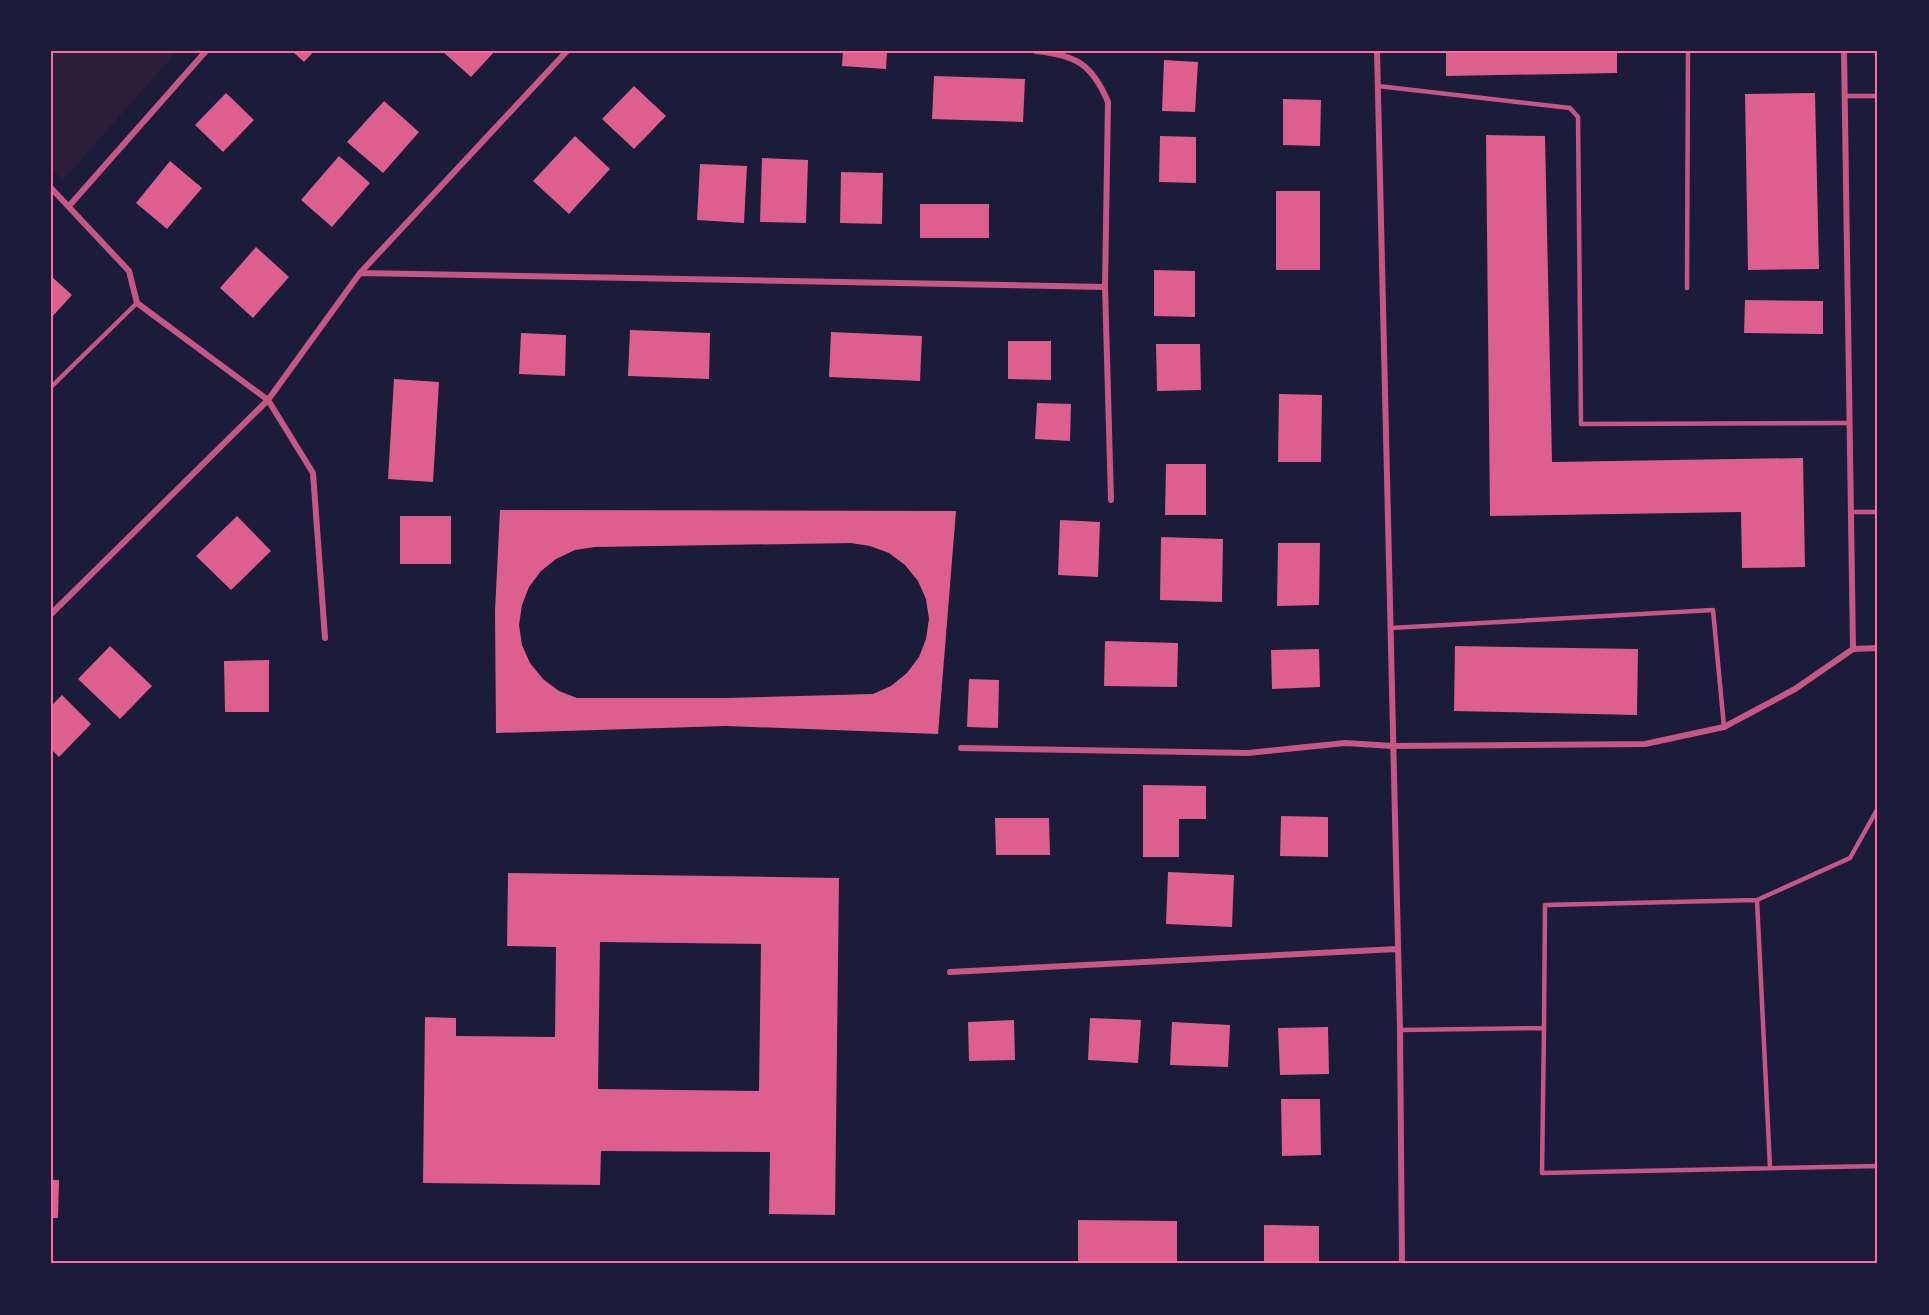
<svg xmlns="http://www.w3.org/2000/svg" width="1929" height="1315" font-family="Literata,serif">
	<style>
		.green { fill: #2a1e3b }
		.building { fill: #dd5f8e; fill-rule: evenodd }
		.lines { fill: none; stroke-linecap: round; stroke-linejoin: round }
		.service { stroke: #c65784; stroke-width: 4.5 }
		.minor { stroke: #c65784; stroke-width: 6 }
		.neatline { fill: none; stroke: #ff6b9d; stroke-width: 2 }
	</style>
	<rect width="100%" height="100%" fill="#1b1b3a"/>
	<!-- green -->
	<path class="green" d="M 51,51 L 177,51 L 63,180 L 51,168 Z"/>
	<!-- building -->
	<path class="building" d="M 292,51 L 314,51 L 304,62 Z
		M 442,51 L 495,51 L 471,77 Z
		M 843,51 L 887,51 L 886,69 L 842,66 Z
		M 1446,51 L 1617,51 L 1617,73 L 1446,76 Z
		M 1164,60 L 1198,62 L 1195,112 L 1162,111 Z
		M 934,76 L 1025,79 L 1023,122 L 932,119 Z
		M 634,86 L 666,116 L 634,149 L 602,119 Z
		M 226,93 L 254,120 L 223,152 L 195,125 Z
		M 1815,93 L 1819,269 L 1748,270 L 1745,94 Z
		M 1283,99 L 1321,100 L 1320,146 L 1283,145 Z
		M 384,101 L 419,132 L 383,173 L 347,142 Z
		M 1486,135 L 1545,136 L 1552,462 L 1803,458 L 1805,567 L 1742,568 L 1741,512 L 1490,516 Z
		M 575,136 L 610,169 L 569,214 L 533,181 Z
		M 1160,136 L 1196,137 L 1196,183 L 1159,182 Z
		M 339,156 L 370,183 L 332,227 L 301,200 Z
		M 762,158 L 808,160 L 806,223 L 760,222 Z
		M 170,161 L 202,188 L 167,229 L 136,203 Z
		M 700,164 L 747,166 L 744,223 L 697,220 Z
		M 841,172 L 883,173 L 882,224 L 840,223 Z
		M 1276,191 L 1320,191 L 1320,270 L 1276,270 Z
		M 920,204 L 989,204 L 989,238 L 920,238 Z
		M 256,247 L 289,277 L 253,318 L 220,288 Z
		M 1154,270 L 1195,271 L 1195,317 L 1154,316 Z
		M 51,276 L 72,295 L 51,318 Z
		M 1745,300 L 1823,301 L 1823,334 L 1744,333 Z
		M 630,330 L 710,333 L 709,379 L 628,376 Z
		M 831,332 L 922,336 L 920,381 L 829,377 Z
		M 521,333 L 566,335 L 565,376 L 519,374 Z
		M 1008,341 L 1051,341 L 1051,380 L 1008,379 Z
		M 1156,344 L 1200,344 L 1201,390 L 1157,391 Z
		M 394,379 L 439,382 L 433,482 L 388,479 Z
		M 1279,394 L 1322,395 L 1321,462 L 1278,462 Z
		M 1037,403 L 1071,404 L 1070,441 L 1035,439 Z
		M 1166,464 L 1206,464 L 1206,515 L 1165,515 Z
		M 500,510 L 956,511 L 938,734 L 726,726 L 496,733 L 495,611 ZM 851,543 L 870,546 L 889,553 L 905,565 L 918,581 L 926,599 L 929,619 L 926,639 L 919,657 L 907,673 L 891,686 L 873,694 L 725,698 L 577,698 L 559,691 L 543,679 L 530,663 L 522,645 L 519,625 L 522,605 L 529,587 L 541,571 L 556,559 L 575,550 L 595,547 Z
		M 237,516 L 271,551 L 231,590 L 196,556 Z
		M 400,516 L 451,516 L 451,564 L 400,564 Z
		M 1060,520 L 1100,522 L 1098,577 L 1058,575 Z
		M 1161,537 L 1223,539 L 1222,602 L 1160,600 Z
		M 1278,543 L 1320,543 L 1319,605 L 1277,606 Z
		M 1105,641 L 1178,643 L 1177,687 L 1104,686 Z
		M 110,646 L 152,686 L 120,719 L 78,679 Z
		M 1455,646 L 1638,649 L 1637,715 L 1454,711 Z
		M 1319,649 L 1320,687 L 1272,689 L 1271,650 Z
		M 269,660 L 269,712 L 225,712 L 224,661 Z
		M 969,679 L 999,680 L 998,728 L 967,727 Z
		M 62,695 L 91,724 L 59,757 L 51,749 L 51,706 Z
		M 1143,785 L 1206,786 L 1206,819 L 1179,819 L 1179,857 L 1143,857 Z
		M 1281,816 L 1328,817 L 1328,857 L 1280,856 Z
		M 995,818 L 1049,818 L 1050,855 L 996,855 Z
		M 1168,872 L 1234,875 L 1232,927 L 1166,924 Z
		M 508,873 L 839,878 L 835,1215 L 769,1214 L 770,1152 L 601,1151 L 600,1185 L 423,1183 L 425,1017 L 456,1018 L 456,1036 L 555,1037 L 556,947 L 507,946 ZM 600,942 L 761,944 L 759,1091 L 598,1089 Z
		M 1090,1018 L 1141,1020 L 1138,1063 L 1088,1060 Z
		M 1014,1020 L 1015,1060 L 969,1061 L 968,1022 Z
		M 1172,1022 L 1230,1025 L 1228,1067 L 1170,1065 Z
		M 1328,1027 L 1329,1074 L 1280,1075 L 1278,1028 Z
		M 1281,1099 L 1320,1099 L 1321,1155 L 1282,1156 Z
		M 51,1180 L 59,1180 L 58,1218 L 51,1218 Z
		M 1078,1220 L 1177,1221 L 1177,1263 L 1078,1261 Z
		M 1264,1225 L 1319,1226 L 1319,1264 L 1264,1264 Z"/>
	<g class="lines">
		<!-- service -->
		<path class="service" d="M 1378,86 L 1570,108 L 1578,117 L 1581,424 L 1848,423
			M 1845,96 L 1878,96
			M 1687,288 L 1688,51
			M 51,387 L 137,303
			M 1853,512 L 1878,512
			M 1391,628 L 1713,610 L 1724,727
			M 1757,900 L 1770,1167
			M 1544,1028 L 1545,905 L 1757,900 L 1850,858 L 1878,808
			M 1400,1030 L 1544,1028 L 1542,1173 L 1878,1166"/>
		<!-- minor -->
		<path class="minor" d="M 1377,51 L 1400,1030 L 1402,1264
			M 1844,51 L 1853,649
			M 51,188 L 129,271 L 137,303 L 268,400 L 313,473 L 325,638
			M 69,206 L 206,51
			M 360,273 L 1105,287 L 1108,102 C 1092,64 1076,55 1036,51
			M 1105,287 L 1111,500
			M 51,614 L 268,400 L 360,273 L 567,51
			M 961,748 L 1248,753 L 1345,743 L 1393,746 L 1645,744 L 1724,727 L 1795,689 L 1853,649 L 1878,648
			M 950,972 L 1397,949"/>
	</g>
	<!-- border -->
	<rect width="1929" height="1315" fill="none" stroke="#1b1b3a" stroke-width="105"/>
	<rect x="52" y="52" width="1824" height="1210" class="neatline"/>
</svg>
